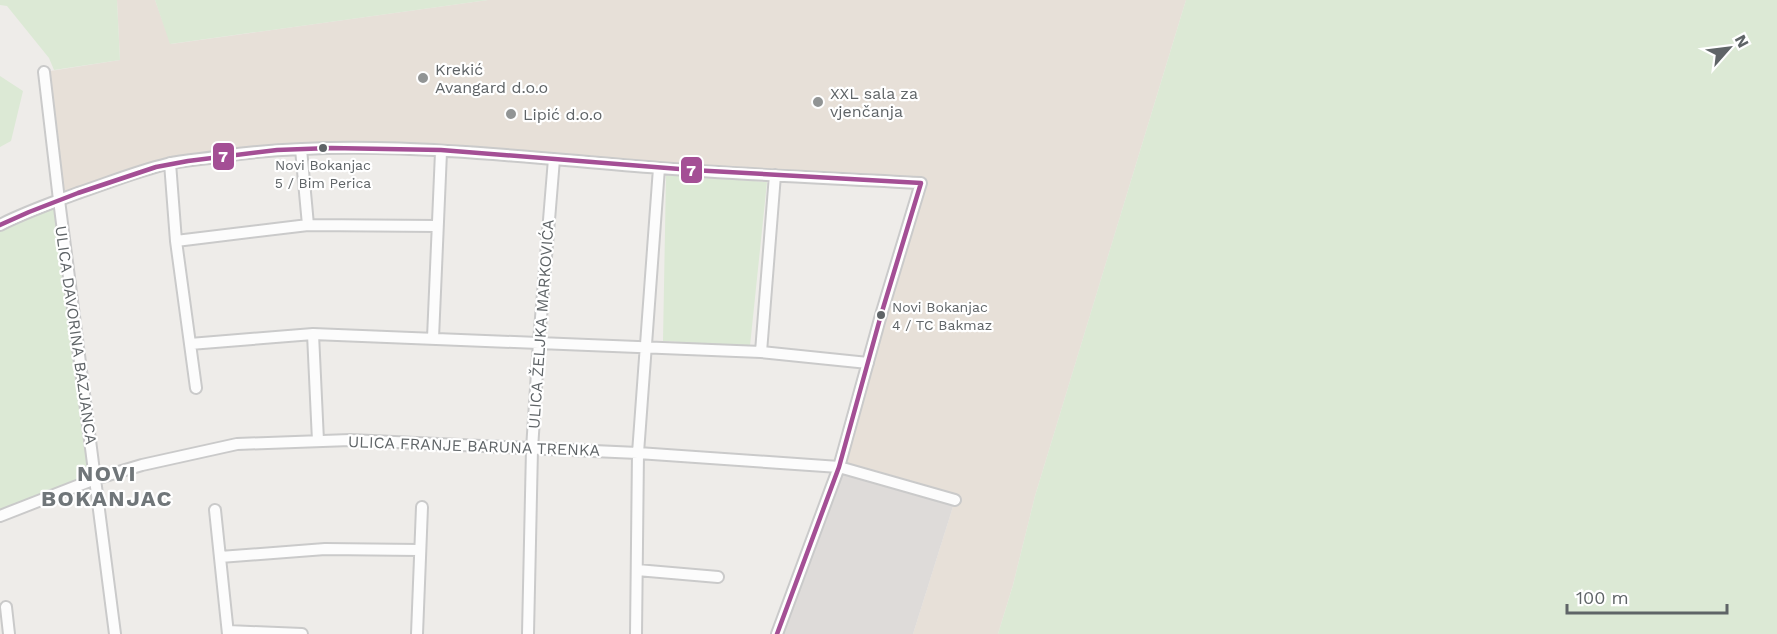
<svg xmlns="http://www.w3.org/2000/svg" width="1777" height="634" font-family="'Work Sans',sans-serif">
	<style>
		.commercial { fill: #e7e0d8 }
		.industrial { fill: #dedbd9 }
		.green { fill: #dce9d5 }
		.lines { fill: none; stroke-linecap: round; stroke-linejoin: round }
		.street-casing { stroke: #cacaca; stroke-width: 14 }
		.street { stroke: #fcfcfc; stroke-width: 10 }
		.bus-1-casing { stroke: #fff; stroke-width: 9 }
		.bus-1 { stroke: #a44f95; stroke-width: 4.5 }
		.poi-dot { fill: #919494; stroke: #fff; stroke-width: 2 }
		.bus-dot { fill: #5f6467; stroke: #fff; stroke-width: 2 }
		.labels { text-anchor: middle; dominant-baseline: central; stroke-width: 4.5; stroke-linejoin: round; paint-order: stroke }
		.bus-label { font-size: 14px; fill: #5f6467; stroke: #fff }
		.poi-label { font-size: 16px; fill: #5f6467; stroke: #fff; text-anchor: start }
		.street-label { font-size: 16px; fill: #5f6467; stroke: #fff }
		.district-label { font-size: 22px; font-weight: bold; letter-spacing: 1.5px; fill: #707679; stroke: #fff }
		.line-badge { stroke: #fff; stroke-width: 2 }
		.badge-label { font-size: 16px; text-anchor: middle; font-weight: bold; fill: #fff }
	</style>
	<rect width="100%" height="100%" fill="#eeece9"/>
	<!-- commercial -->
	<path class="commercial" d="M 117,0 L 155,0 L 171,44 L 488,0 L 1186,0 L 1035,496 L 1013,585 L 998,634 L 913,634 L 955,500 L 839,467 L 878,347 L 921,183 L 349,147 L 170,163 L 59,200 L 44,72 L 120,60 Z"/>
	<!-- industrial -->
	<path class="industrial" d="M 839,467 L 955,500 L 913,634 L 777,634 Z"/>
	<!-- green -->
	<path class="green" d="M 0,0 L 117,0 L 120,60 L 54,70 L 49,58 L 7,6 L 0,5 Z
		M 155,0 L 488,0 L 170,44 Z
		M 1186,0 L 1777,0 L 1777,634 L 998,634 L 1013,585 L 1035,496 Z
		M 0,76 L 23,91 L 11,141 L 0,147 Z
		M 666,175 L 767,182 L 750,346 L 663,341 Z
		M 59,200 L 95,479 L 0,516 L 0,225 Z"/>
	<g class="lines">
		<!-- street casing -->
		<g class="street-casing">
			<path id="street" d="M 44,72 L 59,200 L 115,634
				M 301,149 L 308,225
				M 170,163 L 176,241 L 196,388
				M 0,225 C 25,212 52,203 78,193 C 108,183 137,171 167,164 C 185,160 205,159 223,156 C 365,136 516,157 659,168 C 746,175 834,178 921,183 L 881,315 L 839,467 L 777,634
				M 176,241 L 308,225 L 437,226
				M 313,334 L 318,441
				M 433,338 L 441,152
				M 190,344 L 313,334 L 761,352 L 868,363
				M 761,352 L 775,175
				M 215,510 L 228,634
				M 0,516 L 95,479 L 142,465 L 237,444 L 350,440 L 638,453 L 839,467 L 955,500
				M 220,557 L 325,549 L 419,550
				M 637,570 L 718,577
				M 6,607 L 9,634
				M 228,631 L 302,634
				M 417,634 L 422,507
				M 528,634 L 532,449 L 539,342 L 554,159
				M 636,634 L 638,453 L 659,168"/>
		</g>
		<!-- street -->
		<use href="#street" class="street"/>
		<!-- bus-1 casing -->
		<g class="bus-1-casing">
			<path id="bus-1" d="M 0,225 L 29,212 L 78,193 L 156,167 L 188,161 L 277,150 L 331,148 L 441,150 L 692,170 L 921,183 L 881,315 L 839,467 L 777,634"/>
		</g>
		<!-- bus-1 -->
		<use href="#bus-1" class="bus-1"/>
	</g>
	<!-- markers -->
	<g class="poi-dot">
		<circle cx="423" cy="78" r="6"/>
		<circle cx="818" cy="102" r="6"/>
		<circle cx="511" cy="114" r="6"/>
	</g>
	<g class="bus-dot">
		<circle cx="323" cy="148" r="5"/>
		<circle cx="881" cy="315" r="5"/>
	</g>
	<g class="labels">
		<!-- bus labels -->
		<g class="bus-label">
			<text x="323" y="165">Novi Bokanjac<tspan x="323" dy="18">5 / Bim Perica</tspan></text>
			<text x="892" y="307" text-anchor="start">Novi Bokanjac<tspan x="892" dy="18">4 / TC Bakmaz</tspan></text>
		</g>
		<!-- poi labels -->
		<g class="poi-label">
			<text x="435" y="69">Krekić<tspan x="435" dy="18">Avangard d.o.o</tspan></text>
			<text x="830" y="93">XXL sala za<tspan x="830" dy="18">vjenčanja</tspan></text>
			<text x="523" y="114">Lipić d.o.o</text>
		</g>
		<!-- street labels -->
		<g class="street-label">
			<text transform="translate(541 324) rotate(-86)">ULICA ŽELJKA MARKOVIĆA</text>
			<text transform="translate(76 335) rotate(82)">ULICA DAVORINA BAZJANCA</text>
			<text transform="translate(474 446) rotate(2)">ULICA FRANJE BARUNA TRENKA</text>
		</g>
		<!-- district labels -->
		<g class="district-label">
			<text x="107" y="473">NOVI<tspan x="107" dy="25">BOKANJAC</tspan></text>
		</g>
	</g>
	<g class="line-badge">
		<rect x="212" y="142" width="23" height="29" rx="6" fill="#a44f95"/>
		<rect x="680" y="156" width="23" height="28" rx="6" fill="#a44f95"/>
	</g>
	<g class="badge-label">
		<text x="223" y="162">7</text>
		<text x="691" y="176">7</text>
	</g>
	<!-- north arrow -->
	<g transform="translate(1729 48) rotate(62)" stroke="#ffffff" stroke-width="4.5" paint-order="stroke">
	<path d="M0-4.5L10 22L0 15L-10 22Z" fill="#5f6467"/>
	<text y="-9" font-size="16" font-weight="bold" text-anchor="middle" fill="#5f6467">N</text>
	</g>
	<!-- scale -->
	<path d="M1567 604v9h160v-9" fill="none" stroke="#5f6467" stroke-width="3"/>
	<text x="1576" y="604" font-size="18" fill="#5f6467" stroke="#ffffff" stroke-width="4.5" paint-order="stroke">100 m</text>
</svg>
